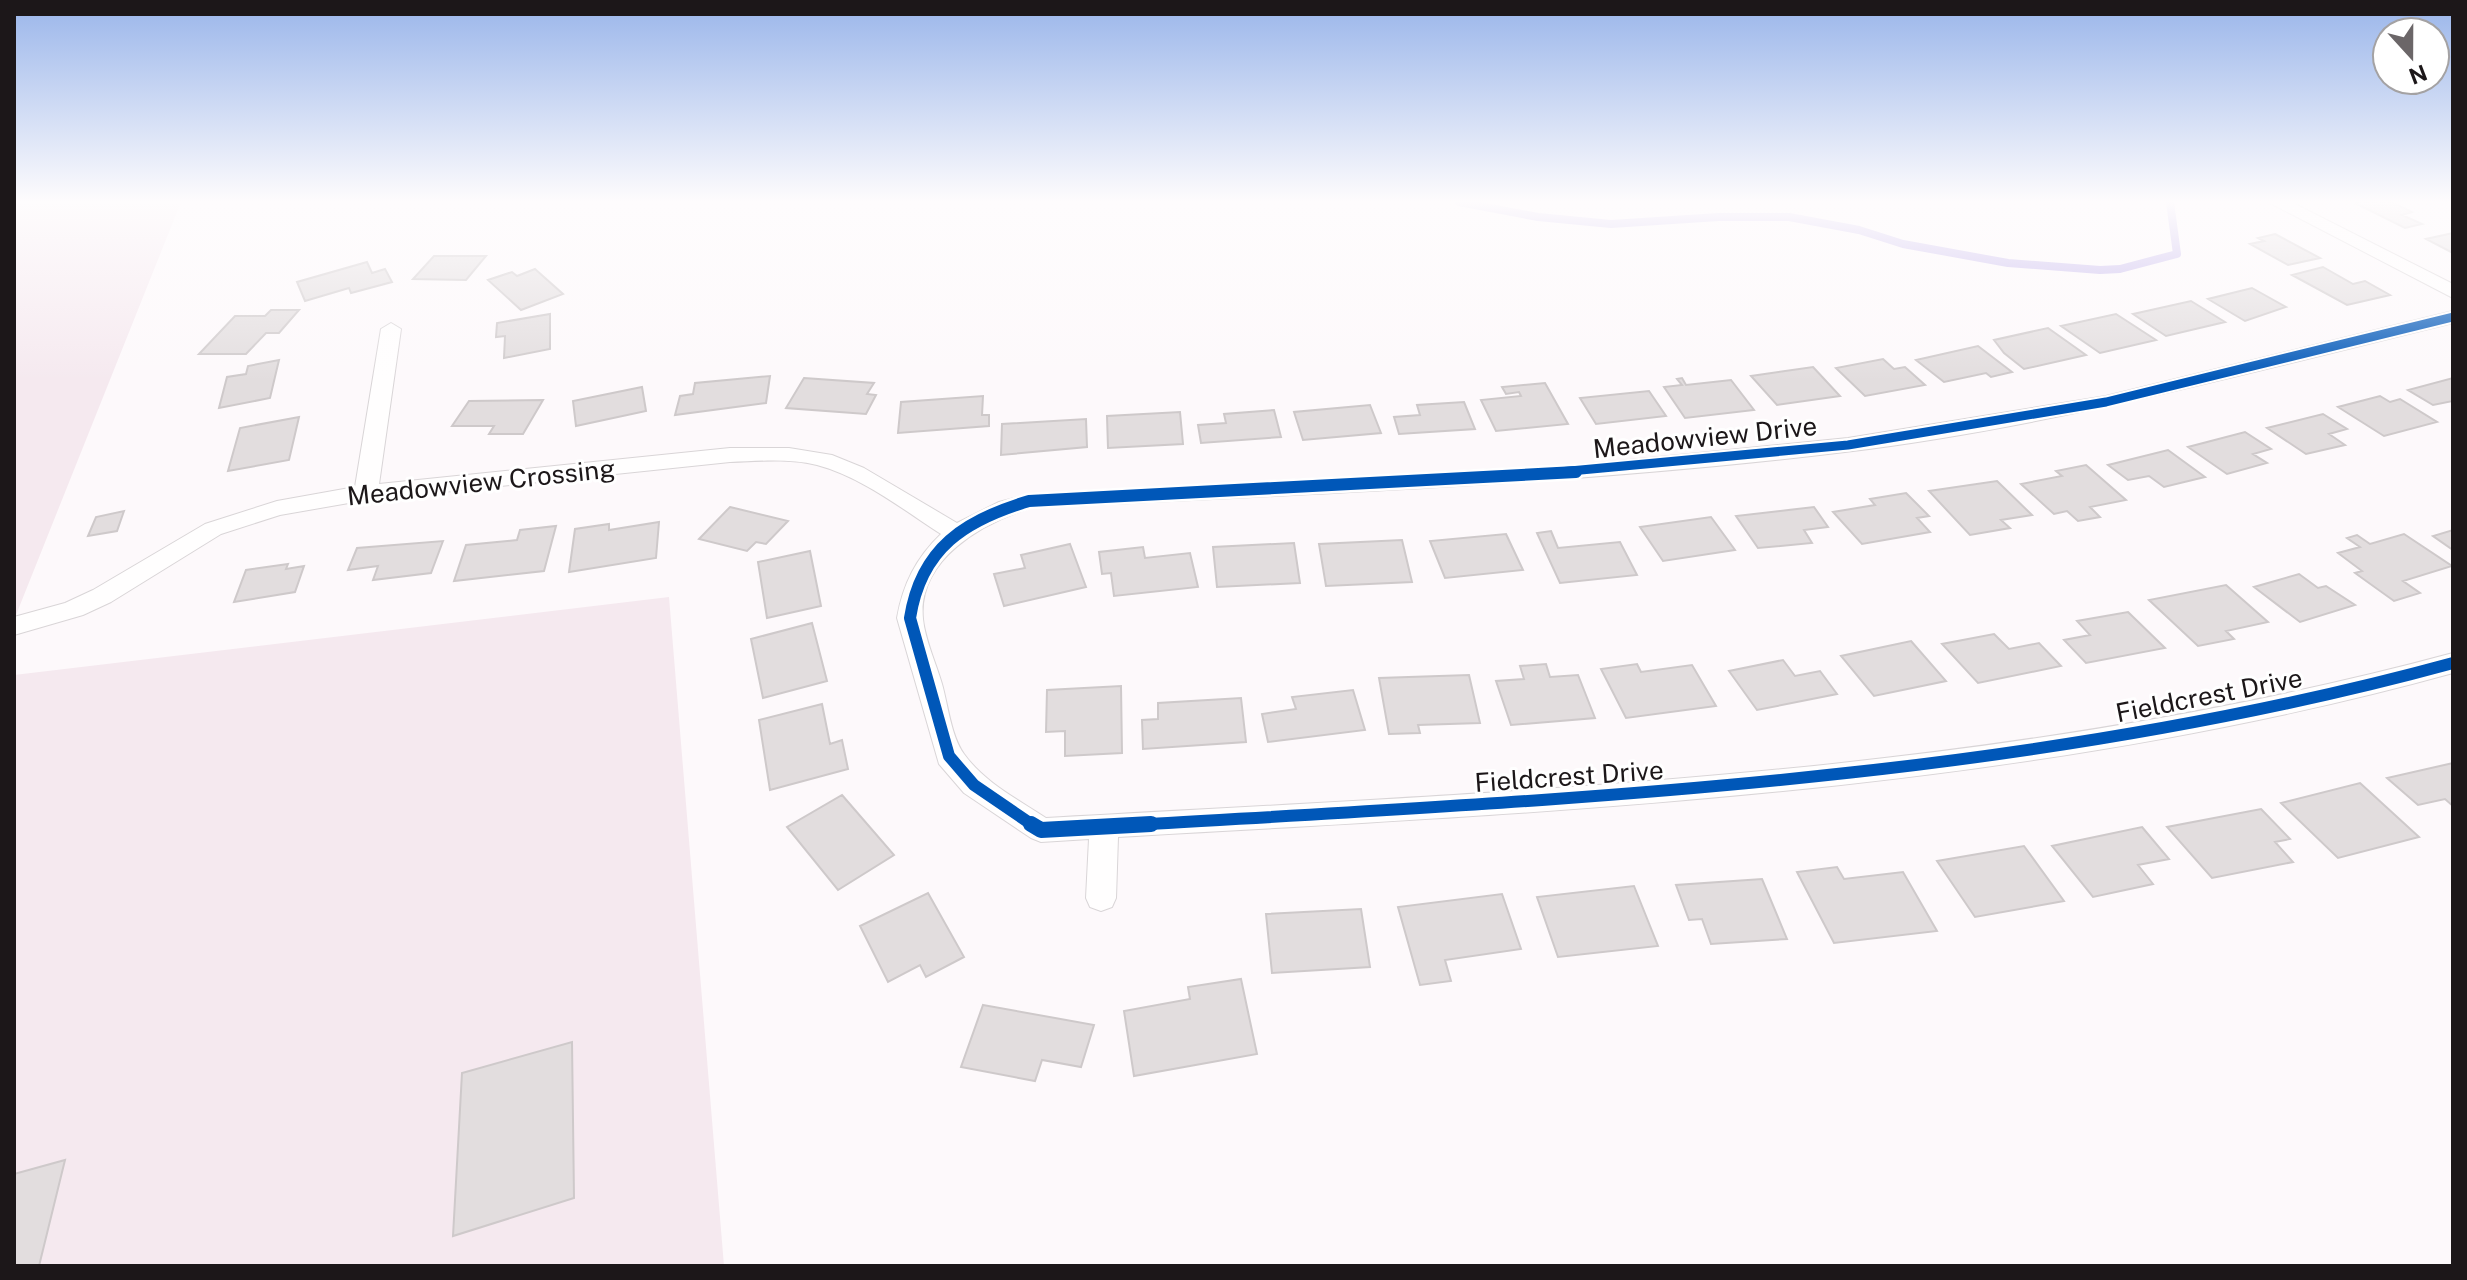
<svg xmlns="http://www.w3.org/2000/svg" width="2467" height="1280" font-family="'Public Sans',sans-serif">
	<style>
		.built { fill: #f5e9ef }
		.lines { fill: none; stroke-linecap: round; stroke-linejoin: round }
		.stream { stroke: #c4b6ec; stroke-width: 8 }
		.building { fill: #e2ddde; stroke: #cec9ca; stroke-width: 2 }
		.minor-casing { stroke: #d9d5d7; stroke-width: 2 }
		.minor { fill: #fffefe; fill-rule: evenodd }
		.cycleway-far2-casing { stroke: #fff; stroke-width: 13 }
		.cycleway-far1-casing { stroke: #fff; stroke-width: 17 }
		.cycleway-casing { stroke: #fff; stroke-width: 21 }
		.cycleway-far2 { stroke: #0057b8; stroke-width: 9 }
		.cycleway-far1 { stroke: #0057b8; stroke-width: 12 }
		.cycleway { stroke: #0057b8; stroke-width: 16 }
		.labels { text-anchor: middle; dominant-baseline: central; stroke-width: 6; stroke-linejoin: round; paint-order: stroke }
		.street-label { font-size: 26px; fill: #1c1719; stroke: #fff }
	</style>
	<rect width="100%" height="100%" fill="#fdf9fb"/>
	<!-- built -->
	<path class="built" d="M 14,202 L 181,202 L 14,620 Z
		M 669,597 L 724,1266 L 14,1266 L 14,675 Z"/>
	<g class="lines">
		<!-- stream -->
		<path class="stream" d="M 1459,202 L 1538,217 L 1611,224 L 1719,217 L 1789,217 L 1859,230 L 1903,244 L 2008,263 L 2100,270 L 2120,269 L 2177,254 L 2170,202"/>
	</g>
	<!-- building -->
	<path class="building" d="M 2353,202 L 2392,202 L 2412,212 L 2402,215 L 2422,224 L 2405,228 Z
		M 2453,233 L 2453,253 L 2426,239 Z
		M 2275,234 L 2320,258 L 2288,265 L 2250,244 L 2264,241 L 2258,238 Z
		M 434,256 L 486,256 L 466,280 L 413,279 Z
		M 367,262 L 372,273 L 385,269 L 392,282 L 351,293 L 349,288 L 305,301 L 297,282 Z
		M 2323,267 L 2353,284 L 2365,281 L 2390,295 L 2347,305 L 2292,275 Z
		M 535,269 L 563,294 L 521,310 L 488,280 L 512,272 L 517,276 Z
		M 2252,288 L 2286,307 L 2245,321 L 2208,299 Z
		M 2191,301 L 2225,322 L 2166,336 L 2133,314 Z
		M 271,310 L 299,310 L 279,333 L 266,333 L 246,354 L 199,354 L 235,316 L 265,316 Z
		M 550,314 L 550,349 L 504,358 L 505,336 L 496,337 L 497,323 Z
		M 2116,314 L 2156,340 L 2100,353 L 2061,326 Z
		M 2048,328 L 2086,355 L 2024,369 L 2004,353 L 1994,340 Z
		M 1978,346 L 2012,372 L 1991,377 L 1986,373 L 1944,382 L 1916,360 Z
		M 1883,359 L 1894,369 L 1905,367 L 1925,385 L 1865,396 L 1836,368 Z
		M 279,360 L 270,398 L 219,408 L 227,377 L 246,374 L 248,366 Z
		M 1813,367 L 1840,396 L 1777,405 L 1751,376 Z
		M 770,376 L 766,403 L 675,415 L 680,396 L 693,394 L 695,383 Z
		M 804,378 L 874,383 L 867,394 L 876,395 L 866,414 L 786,408 Z
		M 1682,378 L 1686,385 L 1731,380 L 1754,410 L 1685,418 L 1664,387 L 1682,385 L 1677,379 Z
		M 2453,378 L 2453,401 L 2433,405 L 2408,390 Z
		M 1545,383 L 1568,424 L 1496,431 L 1481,400 L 1521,396 L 1519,392 L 1506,394 L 1502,387 Z
		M 642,387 L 646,411 L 576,426 L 573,401 Z
		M 1649,391 L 1666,416 L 1596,424 L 1580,398 Z
		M 983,396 L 982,415 L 989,415 L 989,426 L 898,433 L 901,402 Z
		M 2380,396 L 2390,402 L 2400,399 L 2437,422 L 2384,436 L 2338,407 Z
		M 543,400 L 523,434 L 489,434 L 494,426 L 452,426 L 469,401 Z
		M 1464,402 L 1475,429 L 1399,434 L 1394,417 L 1420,415 L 1417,405 Z
		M 1370,405 L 1381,433 L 1303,440 L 1294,412 Z
		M 1274,410 L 1281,437 L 1201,443 L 1198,425 L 1226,423 L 1224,414 Z
		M 1180,412 L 1183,444 L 1108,448 L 1107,416 Z
		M 2323,414 L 2347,429 L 2329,434 L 2345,445 L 2306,454 L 2267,428 Z
		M 299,417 L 289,460 L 228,471 L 240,428 Z
		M 1086,419 L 1087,447 L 1001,455 L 1002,424 Z
		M 2245,432 L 2271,449 L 2253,454 L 2267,463 L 2227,474 L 2188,447 Z
		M 2168,450 L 2205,477 L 2164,487 L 2149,476 L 2128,480 L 2108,465 Z
		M 2086,465 L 2126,500 L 2090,507 L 2100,517 L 2078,521 L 2067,511 L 2054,514 L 2021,484 L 2062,476 L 2056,471 Z
		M 1997,481 L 2032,515 L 2001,520 L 2010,528 L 1970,535 L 1929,491 Z
		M 1906,493 L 1929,516 L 1917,518 L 1930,532 L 1862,544 L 1833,512 L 1875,505 L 1870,499 Z
		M 730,507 L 788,521 L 766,544 L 756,542 L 747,551 L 699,539 Z
		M 1814,507 L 1828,527 L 1804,530 L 1812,543 L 1758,548 L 1736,516 Z
		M 124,511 L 117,531 L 88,536 L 96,517 Z
		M 1711,517 L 1735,550 L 1663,561 L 1640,527 Z
		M 659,522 L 656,558 L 569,572 L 575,529 L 609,524 L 609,530 Z
		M 556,526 L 544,571 L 454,581 L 466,545 L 517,540 L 520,530 Z
		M 2453,530 L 2453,550 L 2433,536 Z
		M 1551,531 L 1558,548 L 1620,542 L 1637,575 L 1560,583 L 1537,533 Z
		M 1506,534 L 1523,570 L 1445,578 L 1430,541 Z
		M 2404,534 L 2452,566 L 2403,581 L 2420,593 L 2394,601 L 2355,573 L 2362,571 L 2338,553 L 2360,547 L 2347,538 L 2357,535 L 2370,544 Z
		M 1402,540 L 1412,582 L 1326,586 L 1319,544 Z
		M 443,541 L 431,573 L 373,580 L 378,566 L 348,570 L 357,548 Z
		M 1294,543 L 1300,583 L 1217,587 L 1213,547 Z
		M 1070,544 L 1086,587 L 1004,606 L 994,574 L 1025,568 L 1021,555 Z
		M 1143,547 L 1145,558 L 1190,553 L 1198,587 L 1114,596 L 1111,573 L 1102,574 L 1099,552 Z
		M 810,551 L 821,606 L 767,618 L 758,562 Z
		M 288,564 L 286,569 L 304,566 L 295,592 L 234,602 L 246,570 Z
		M 2299,574 L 2318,588 L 2326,586 L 2355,605 L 2300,622 L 2254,587 Z
		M 2226,585 L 2268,622 L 2226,631 L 2234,639 L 2198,646 L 2149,600 Z
		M 2128,612 L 2165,648 L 2086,663 L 2064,640 L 2090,635 L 2077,621 Z
		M 812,623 L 827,681 L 763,698 L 751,639 Z
		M 1994,634 L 2009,649 L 2039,643 L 2061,666 L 1978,683 L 1942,644 Z
		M 1911,641 L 1946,681 L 1874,696 L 1841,656 Z
		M 1783,660 L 1795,676 L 1820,671 L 1837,694 L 1757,710 L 1729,671 Z
		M 1546,664 L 1550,677 L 1578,675 L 1595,718 L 1511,725 L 1496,681 L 1524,679 L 1520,666 Z
		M 1637,664 L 1641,672 L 1692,665 L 1716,706 L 1626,718 L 1601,669 Z
		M 1469,675 L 1480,723 L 1418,725 L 1420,733 L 1389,734 L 1379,678 Z
		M 1121,686 L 1122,753 L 1065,756 L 1065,731 L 1046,732 L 1047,690 Z
		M 1353,690 L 1365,730 L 1268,742 L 1262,714 L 1296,709 L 1292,697 Z
		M 1241,698 L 1246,742 L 1143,749 L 1142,720 L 1158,719 L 1158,703 Z
		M 822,704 L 830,744 L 842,740 L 848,769 L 770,790 L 759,720 Z
		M 2453,763 L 2453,806 L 2445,799 L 2418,805 L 2387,778 Z
		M 2360,783 L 2419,837 L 2338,858 L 2281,803 Z
		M 842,795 L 894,855 L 838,890 L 787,827 Z
		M 2261,809 L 2290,839 L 2275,842 L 2293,862 L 2212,878 L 2167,827 Z
		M 2142,827 L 2169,859 L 2138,865 L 2153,884 L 2093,897 L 2052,846 Z
		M 2024,846 L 2064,901 L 1975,917 L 1937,861 Z
		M 1837,867 L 1844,879 L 1903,872 L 1937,931 L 1834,943 L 1797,872 Z
		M 1762,879 L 1787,939 L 1711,944 L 1702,919 L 1689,920 L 1676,885 Z
		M 1634,886 L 1658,946 L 1558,957 L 1537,897 Z
		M 928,893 L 964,957 L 926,977 L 920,965 L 888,982 L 860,926 Z
		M 1502,894 L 1521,949 L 1445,960 L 1451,981 L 1420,985 L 1398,907 Z
		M 1361,909 L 1370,967 L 1272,973 L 1266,914 Z
		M 1241,979 L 1257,1054 L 1134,1076 L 1124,1011 L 1190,999 L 1188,987 Z
		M 983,1005 L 1094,1025 L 1081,1067 L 1042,1060 L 1035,1081 L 961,1067 Z
		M 572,1042 L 574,1198 L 453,1236 L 462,1073 Z
		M 65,1160 L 39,1266 L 14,1266 L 14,1174 Z"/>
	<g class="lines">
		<!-- minor casing -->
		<g class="minor-casing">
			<path id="minor" d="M 2268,202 L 2291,202 L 2453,284 L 2453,298 Z
				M 2453,311 L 2453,323 C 2252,372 2051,427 1845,452 C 1575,485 1302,494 1030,508 C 983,523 917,559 923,619 C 925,640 936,663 942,684 C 948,705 951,736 964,754 C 984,782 1017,799 1046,818 C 1516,791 1995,777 2453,653 L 2453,673 C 2019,793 1566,811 1118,837 L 1116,898 L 1112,907 L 1101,911 L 1090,907 L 1086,898 L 1089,839 L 1041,842 L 1031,838 L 964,793 L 939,764 L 897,618 C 903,584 916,558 941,534 C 902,509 862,477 817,465 C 789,458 758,461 730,462 L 366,500 L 280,515 L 221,534 L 111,602 L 83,615 L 14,635 L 14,617 L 65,603 L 93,590 L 205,524 L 277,501 L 355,487 L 381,329 L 391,323 L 401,329 L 379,484 L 730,448 L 789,448 L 832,455 L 864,468 L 957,523 L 999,502 L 1029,494 L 1580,465 L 1848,438 L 2106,396 Z"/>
		</g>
		<!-- minor -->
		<use href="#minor" class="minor"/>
		<!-- cycleway-far2 casing -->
		<g class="cycleway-far2-casing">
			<path id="cycleway-far2" d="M 1538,474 L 1848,445 L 2106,402 L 2453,317"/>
		</g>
		<!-- cycleway-far1 casing -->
		<g class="cycleway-far1-casing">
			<path id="cycleway-far1" d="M 1034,826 L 974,785 L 949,756 L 910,618 C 921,548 965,520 1029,501 L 1576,472
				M 1117,826 C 1565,799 2018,782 2453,663"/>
		</g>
		<!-- cycleway casing -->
		<g class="cycleway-casing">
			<path id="cycleway" d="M 1031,824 L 1041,830 L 1151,824"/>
		</g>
		<!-- cycleway-far2 -->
		<use href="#cycleway-far2" class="cycleway-far2"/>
		<!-- cycleway-far1 -->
		<use href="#cycleway-far1" class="cycleway-far1"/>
		<!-- cycleway -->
		<use href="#cycleway" class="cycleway"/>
	</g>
	<!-- sky -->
	<linearGradient id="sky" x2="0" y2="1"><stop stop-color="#99b5ea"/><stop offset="0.53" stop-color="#fefcfd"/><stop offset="1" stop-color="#fefcfd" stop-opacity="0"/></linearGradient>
	<rect width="2467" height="381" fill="url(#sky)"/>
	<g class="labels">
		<!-- street labels -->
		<g class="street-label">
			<text transform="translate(1705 437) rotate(-6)">Meadowview Drive</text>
			<text transform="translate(481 482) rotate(-6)">Meadowview Crossing</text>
			<text transform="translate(2209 695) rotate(-11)">Fieldcrest Drive</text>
			<text transform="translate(1569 776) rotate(-4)">Fieldcrest Drive</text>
		</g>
	</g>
	<!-- border -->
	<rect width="2467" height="1280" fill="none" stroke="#1c1719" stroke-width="32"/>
	<!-- north arrow -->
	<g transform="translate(2411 56) rotate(159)"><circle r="38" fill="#ffffff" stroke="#a4a2a3" stroke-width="2"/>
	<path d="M0-6L14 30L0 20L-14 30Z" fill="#6b6668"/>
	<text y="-12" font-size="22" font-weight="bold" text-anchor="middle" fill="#1c1719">N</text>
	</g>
</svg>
